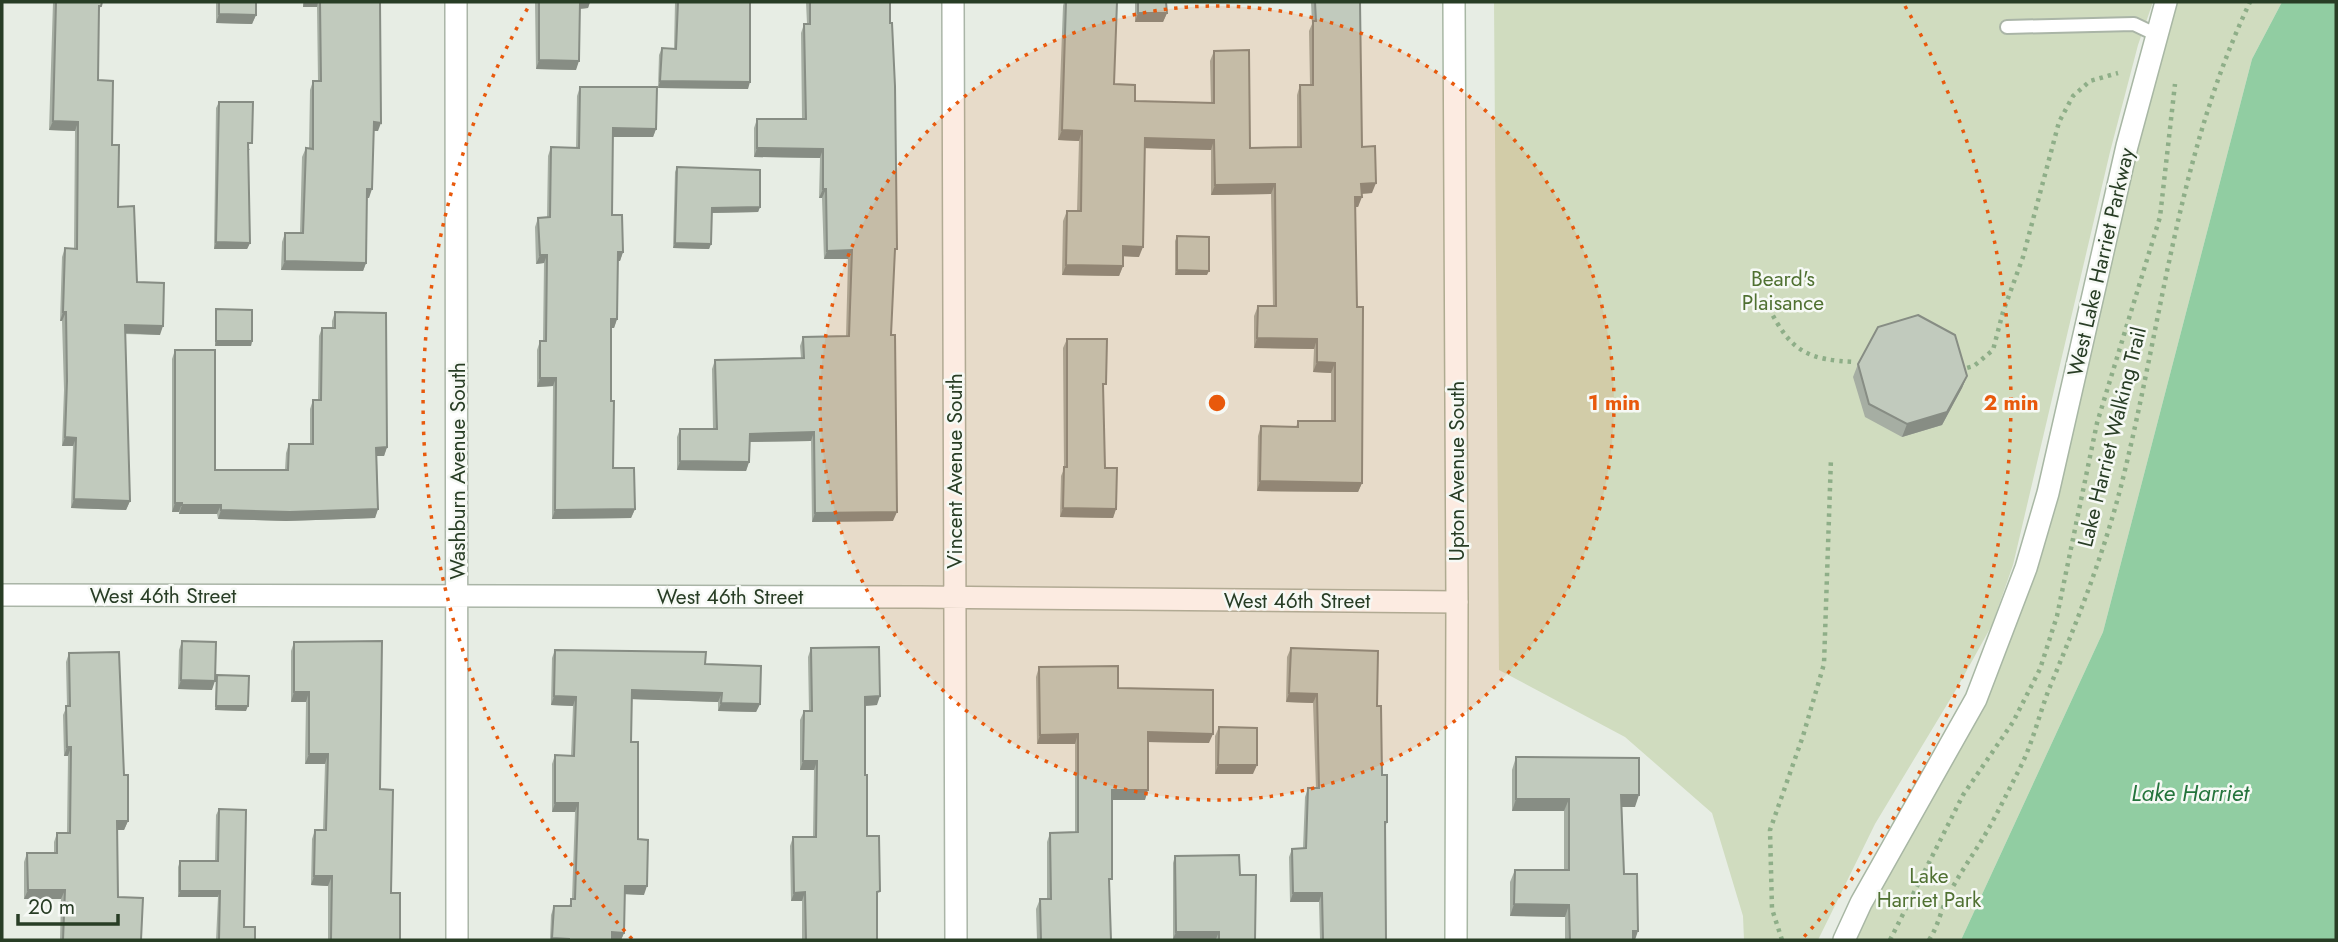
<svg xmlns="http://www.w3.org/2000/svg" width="2338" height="942" font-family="Jost,sans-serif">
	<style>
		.green { fill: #d0dcbf }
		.water { fill: #91cda2 }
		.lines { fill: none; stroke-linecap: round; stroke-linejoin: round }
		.lane-casing { stroke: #aab5a7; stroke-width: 16 }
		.street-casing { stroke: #aab5a7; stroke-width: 24 }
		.secondary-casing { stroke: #a8b7a4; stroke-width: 24 }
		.path { stroke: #8eae88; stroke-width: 4.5; stroke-dasharray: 3.5 5; stroke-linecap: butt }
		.lane { stroke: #fff; stroke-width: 12 }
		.street { stroke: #fff; stroke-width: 21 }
		.secondary { stroke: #fff; stroke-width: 21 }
		.wall { fill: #a6aea3 }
		.shaded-wall { fill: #878d84 }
		.building { fill: #c1cabd; stroke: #878d84; stroke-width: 2 }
		.ring { fill: none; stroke: #e8590c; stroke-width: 3.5; stroke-dasharray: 3.5 7 }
		.labels { text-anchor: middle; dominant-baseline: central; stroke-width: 5; stroke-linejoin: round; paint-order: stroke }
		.street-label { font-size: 21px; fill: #283d25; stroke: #f6f9f5 }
		.park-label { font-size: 21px; fill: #507132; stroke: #f6f9f5 }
		.water-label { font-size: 23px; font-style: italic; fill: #24743c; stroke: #f6f9f5 }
		.centre { fill: #e8590c; stroke: #f6f9f5; stroke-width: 3.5 }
		.ring-label { font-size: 21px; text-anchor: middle; font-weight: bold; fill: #e8590c; stroke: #f6f9f5; stroke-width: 5; stroke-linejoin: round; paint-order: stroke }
	</style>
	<rect width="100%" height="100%" fill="#e7ede4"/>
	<!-- green -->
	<path class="green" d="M 1494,2 L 2153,2 L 2138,45 L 2110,152 L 2013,565 L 1992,625 L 1957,688 L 1875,824 L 1818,940 L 1744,940 L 1743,916 L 1712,813 L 1625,737 L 1499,670 Z
		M 2166,2 L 2282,2 L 2252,59 L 2103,632 L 1961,940 L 1845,940 L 2004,629 Z"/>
	<!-- water -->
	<path class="water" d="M 2282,2 L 2336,2 L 2336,940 L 1961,940 L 2103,632 L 2252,59 Z"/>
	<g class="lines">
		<!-- lane casing -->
		<g class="lane-casing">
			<path id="lane" d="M 2007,27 L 2134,24 L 2155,34"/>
		</g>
		<!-- street casing -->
		<g class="street-casing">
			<path id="street" d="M 456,2 L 457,940
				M 953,2 L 956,940
				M 2,595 L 919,597 L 1457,602"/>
		</g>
		<!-- secondary casing -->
		<g class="secondary-casing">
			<path id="secondary" d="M 1454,2 L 1457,602 L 1456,940
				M 1844,940 L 1861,903 L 1976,699 L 2026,568 L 2048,493 L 2127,146 L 2166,2"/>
		</g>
		<!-- path -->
		<path class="path" d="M 1769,308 C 1791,352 1808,360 1856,362
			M 1959,370 L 1974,366 L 1993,350 L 2003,312 L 2023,257 L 2059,122 L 2073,96 L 2090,81 L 2118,73
			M 1782,940 L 1772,909 L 1770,830 L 1803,736 L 1824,664 L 1831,458
			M 1890,940 L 1963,795 L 2013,722 L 2040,669 L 2057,616 L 2097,423 L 2160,217 L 2175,84
			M 1929,940 C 1939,925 1941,908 1950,892 C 1959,875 1970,859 1980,843 C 1995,819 2007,793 2020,768 C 2033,742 2039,715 2049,689 C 2079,617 2107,546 2125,470 C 2163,313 2180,149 2250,2"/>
		<!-- lane -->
		<use href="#lane" class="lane"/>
		<!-- street -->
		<use href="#street" class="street"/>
		<!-- secondary -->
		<use href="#secondary" class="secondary"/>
	</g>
	<!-- wall -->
	<path class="wall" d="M 53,2 L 102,2 L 99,11 L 98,80 L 112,145 L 118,207 L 137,282 L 160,335 L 125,334 L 130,501 L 126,510 L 71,508 L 73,446 L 62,446 L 64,390 L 62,321 L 60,321 L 62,257 L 65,248 L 74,248 L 75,131 L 49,130 Z
		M 216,2 L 256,2 L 256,15 L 252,24 L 216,23 Z
		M 303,2 L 380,2 L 378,131 L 373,131 L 369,198 L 367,198 L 366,263 L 363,271 L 281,270 L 282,242 L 285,233 L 300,233 L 302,157 L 306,148 L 309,148 L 310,90 L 313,81 L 318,81 L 317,7 L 303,7 Z
		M 535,2 L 590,2 L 588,8 L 580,9 L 576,70 L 536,69 Z
		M 675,2 L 750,2 L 748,89 L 658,88 L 659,55 L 662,48 L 674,49 Z
		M 806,2 L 890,2 L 894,257 L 891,335 L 893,521 L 812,522 L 811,441 L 750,442 L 749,462 L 746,471 L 677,470 L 677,437 L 680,429 L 713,429 L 712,369 L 715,360 L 801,358 L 800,346 L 803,337 L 846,336 L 848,259 L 824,259 L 822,198 L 819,198 L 820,158 L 754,157 L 754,128 L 757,119 L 802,119 L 801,33 L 804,24 L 807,24 Z
		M 1064,2 L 1066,2 L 1114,84 L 1135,101 L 1211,103 L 1210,61 L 1214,51 L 1250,148 L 1297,147 L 1297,95 L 1300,85 L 1310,85 L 1309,31 L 1312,24 L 1311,2 L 1360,2 L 1362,147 L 1372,193 L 1361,194 L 1358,207 L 1355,207 L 1357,307 L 1362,483 L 1358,492 L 1257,491 L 1258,436 L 1261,426 L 1296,427 L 1298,421 L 1331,421 L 1331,373 L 1313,372 L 1314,349 L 1254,348 L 1254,316 L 1258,306 L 1273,306 L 1271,194 L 1211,195 L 1211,150 L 1145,148 L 1139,257 L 1123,256 L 1123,266 L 1119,276 L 1062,275 L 1063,221 L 1067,211 L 1077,211 L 1079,141 L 1058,140 L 1063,6 Z
		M 1135,2 L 1166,2 L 1167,13 L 1163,22 L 1135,22 Z
		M 580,87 L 656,129 L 653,137 L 612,137 L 612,215 L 623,252 L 620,261 L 618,261 L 617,319 L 614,328 L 611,328 L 613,468 L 635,509 L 631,518 L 552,519 L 553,386 L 537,387 L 537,350 L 540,341 L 543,341 L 544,263 L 536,264 L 535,227 L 538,218 L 547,218 L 548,156 L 551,147 L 576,148 L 577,96 Z
		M 219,102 L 250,150 L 248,150 L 250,243 L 247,249 L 214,249 L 216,108 Z
		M 677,167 L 760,207 L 758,212 L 711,213 L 711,244 L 709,249 L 673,248 L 675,172 Z
		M 1177,236 L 1207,275 L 1175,275 L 1175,241 Z
		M 216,309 L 252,341 L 251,346 L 215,346 L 215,314 Z
		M 335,312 L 387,447 L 384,456 L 377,456 L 378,509 L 375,518 L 286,521 L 218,519 L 217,514 L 179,514 L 179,512 L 172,512 L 172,359 L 175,350 L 215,470 L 285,470 L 286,453 L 289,444 L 310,444 L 310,409 L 313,400 L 318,400 L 319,336 L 322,328 L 332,328 L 332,321 Z
		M 1067,339 L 1103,393 L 1105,468 L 1116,509 L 1113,518 L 1060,517 L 1061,476 L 1064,469 L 1063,348 Z
		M 1858,364 L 1967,376 L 1962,388 L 1942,425 L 1902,437 L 1865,417 L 1853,377 Z
		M 182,641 L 212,690 L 178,689 L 179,650 Z
		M 294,642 L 380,789 L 391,893 L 400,940 L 328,940 L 328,886 L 311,885 L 312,839 L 315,830 L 323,830 L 325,764 L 305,764 L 306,702 L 291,702 L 291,651 Z
		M 811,648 L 877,705 L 865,706 L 865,775 L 867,836 L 877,900 L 877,940 L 802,940 L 802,901 L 791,901 L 790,846 L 793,837 L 813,837 L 814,770 L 800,770 L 800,720 L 804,711 L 809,711 L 808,657 Z
		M 1291,648 L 1377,706 L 1387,822 L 1385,828 L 1386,940 L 1320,940 L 1319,902 L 1290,902 L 1289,857 L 1292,849 L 1303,848 L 1305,797 L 1308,788 L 1316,788 L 1313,703 L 1286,702 L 1287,657 Z
		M 555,650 L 705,664 L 760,704 L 756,712 L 718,711 L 718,702 L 632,699 L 631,742 L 638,839 L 644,895 L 625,894 L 624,933 L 621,940 L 550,940 L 551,915 L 554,906 L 569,906 L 572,899 L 575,812 L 552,812 L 552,764 L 555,755 L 571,756 L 573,706 L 551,705 L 552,658 Z
		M 69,653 L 124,775 L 128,821 L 124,830 L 117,830 L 118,897 L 141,940 L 60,940 L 61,899 L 24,899 L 24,862 L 27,853 L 54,853 L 54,842 L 57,833 L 67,833 L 68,756 L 64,756 L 63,715 L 67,706 L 66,662 Z
		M 1039,667 L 1118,688 L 1209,743 L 1148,742 L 1145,800 L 1112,800 L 1109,887 L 1111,940 L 1037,940 L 1036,909 L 1040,899 L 1047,899 L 1047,842 L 1050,833 L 1075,833 L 1075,744 L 1037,744 L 1036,677 Z
		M 217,675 L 246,711 L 215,710 L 216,680 Z
		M 1219,727 L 1253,774 L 1215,774 L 1215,736 Z
		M 1516,757 L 1635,807 L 1622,807 L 1624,874 L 1635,940 L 1565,940 L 1565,917 L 1510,916 L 1510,882 L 1515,870 L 1564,870 L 1564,811 L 1512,811 L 1512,770 Z
		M 219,809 L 244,927 L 255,940 L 216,940 L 218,897 L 178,897 L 178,867 L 180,861 L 215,861 L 216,815 Z
		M 1175,856 L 1240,875 L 1255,940 L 1173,939 L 1173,863 Z"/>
	<!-- shaded-wall -->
	<path class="shaded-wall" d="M 304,2 L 318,2 L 317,7 L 303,7 Z
		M 579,2 L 590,2 L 588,8 L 577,9 Z
		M 1138,13 L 1167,13 L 1163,22 L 1135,22 Z
		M 219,14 L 256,15 L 252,24 L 216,23 Z
		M 539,60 L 579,61 L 576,70 L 536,69 Z
		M 660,81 L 750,82 L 748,89 L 658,88 Z
		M 53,121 L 78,122 L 75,131 L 49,130 Z
		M 374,122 L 381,123 L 378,131 L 370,131 Z
		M 613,128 L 656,129 L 653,137 L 609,137 Z
		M 1062,130 L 1082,131 L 1079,141 L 1058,140 Z
		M 1145,138 L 1214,140 L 1211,150 L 1141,148 Z
		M 757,148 L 823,149 L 820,158 L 754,157 Z
		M 1376,183 L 1372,193 L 1358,194 L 1361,184 Z
		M 1275,184 L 1271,194 L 1211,195 L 1215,185 Z
		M 367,189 L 372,189 L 369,198 L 364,198 Z
		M 823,189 L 826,189 L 822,198 L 819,198 Z
		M 1355,197 L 1362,197 L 1358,207 L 1352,207 Z
		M 760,207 L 758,212 L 710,213 L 712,208 Z
		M 216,242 L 250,243 L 247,249 L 214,249 Z
		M 675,243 L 711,244 L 709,249 L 673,248 Z
		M 1123,246 L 1143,247 L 1139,257 L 1119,256 Z
		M 852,250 L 848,259 L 824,259 L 827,251 Z
		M 618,252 L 623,252 L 620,261 L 614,261 Z
		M 540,255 L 547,255 L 544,263 L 536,264 Z
		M 285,261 L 366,263 L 363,271 L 281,270 Z
		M 1066,265 L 1123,266 L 1119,276 L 1062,275 Z
		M 1177,270 L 1209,271 L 1207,275 L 1175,275 Z
		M 63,312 L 66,312 L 62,321 L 60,321 Z
		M 611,319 L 617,319 L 614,328 L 607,328 Z
		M 125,325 L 163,326 L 160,335 L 121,333 Z
		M 1257,338 L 1317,339 L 1314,349 L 1254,348 Z
		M 216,341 L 252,341 L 251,346 L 215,346 Z
		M 1317,362 L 1335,363 L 1331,373 L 1313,372 Z
		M 1967,376 L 1962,388 L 1942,425 L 1902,437 L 1907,424 Z
		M 540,378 L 556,378 L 553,386 L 537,387 Z
		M 814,432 L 811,441 L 747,442 L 750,434 Z
		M 65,437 L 76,438 L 73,446 L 62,446 Z
		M 387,447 L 384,456 L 373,456 L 376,448 Z
		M 680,461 L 749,462 L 746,471 L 677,470 Z
		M 1260,481 L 1362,483 L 1358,492 L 1257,491 Z
		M 74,499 L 130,501 L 126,510 L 71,508 Z
		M 175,503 L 182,503 L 179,512 L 172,512 Z
		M 182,505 L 221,505 L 217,514 L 179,514 Z
		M 1063,508 L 1116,509 L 1113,518 L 1060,517 Z
		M 378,509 L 375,518 L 286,521 L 218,519 L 221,510 Z
		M 635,509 L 631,518 L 552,519 L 555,510 Z
		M 897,512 L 893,521 L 812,522 L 815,513 Z
		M 181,680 L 215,681 L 212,690 L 178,689 Z
		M 632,690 L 722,693 L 718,702 L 629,699 Z
		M 294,692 L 309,692 L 306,702 L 291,702 Z
		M 1289,693 L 1317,694 L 1313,703 L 1286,702 Z
		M 554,696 L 576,697 L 573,706 L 551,705 Z
		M 880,696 L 877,705 L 862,706 L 865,697 Z
		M 721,703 L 760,704 L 756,712 L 718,711 Z
		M 216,706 L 248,706 L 246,711 L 215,710 Z
		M 1148,732 L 1213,734 L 1209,743 L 1145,742 Z
		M 1078,734 L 1075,744 L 1037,744 L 1040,735 Z
		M 67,747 L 71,747 L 68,756 L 64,756 Z
		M 309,754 L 328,754 L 325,764 L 305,764 Z
		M 803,761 L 817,761 L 814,770 L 800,770 Z
		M 1218,765 L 1257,765 L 1253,774 L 1215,774 Z
		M 1112,790 L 1148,790 L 1145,800 L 1108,800 Z
		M 1621,795 L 1639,795 L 1635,807 L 1617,807 Z
		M 1516,799 L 1569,799 L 1564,811 L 1512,811 Z
		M 555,803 L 578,803 L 575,812 L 552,812 Z
		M 117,821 L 128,821 L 124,830 L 114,830 Z
		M 314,876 L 332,876 L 328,886 L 311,885 Z
		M 625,886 L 647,886 L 644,895 L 622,894 Z
		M 28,890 L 65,890 L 61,899 L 24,899 Z
		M 180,891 L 220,891 L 218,897 L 178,897 Z
		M 805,892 L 802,901 L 791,901 L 794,893 Z
		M 1293,893 L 1322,893 L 1319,902 L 1290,902 Z
		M 1514,904 L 1569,905 L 1565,917 L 1510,916 Z
		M 1633,931 L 1638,931 L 1635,940 L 1629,940 Z
		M 612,932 L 624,933 L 621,940 L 609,940 Z
		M 1176,932 L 1219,932 L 1216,939 L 1173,939 Z
		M 552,938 L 569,939 L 568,940 L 552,940 Z"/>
	<!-- building -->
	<path class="building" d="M 56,2 L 102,2 L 101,6 L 99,6 L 98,80 L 113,81 L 112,145 L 119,145 L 118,207 L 134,206 L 137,282 L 164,283 L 163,326 L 125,325 L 130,501 L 74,499 L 76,438 L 65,437 L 67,381 L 66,312 L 63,312 L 65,248 L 77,249 L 78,122 L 53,121 Z
		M 219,2 L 256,2 L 256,15 L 219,14 Z
		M 320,2 L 380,2 L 381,123 L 374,122 L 372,189 L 367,189 L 366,263 L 285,261 L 285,233 L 303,233 L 306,148 L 313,149 L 313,81 L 321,81 Z
		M 539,2 L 580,2 L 579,61 L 539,60 Z
		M 678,2 L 750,2 L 750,82 L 660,81 L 662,48 L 676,49 Z
		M 810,2 L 890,2 L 890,23 L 892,23 L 895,86 L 897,249 L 895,249 L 891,335 L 895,335 L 897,512 L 815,513 L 814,432 L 750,434 L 749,462 L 680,461 L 680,429 L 717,429 L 715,360 L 804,358 L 803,337 L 849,336 L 852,250 L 827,251 L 826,189 L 823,189 L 823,149 L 757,148 L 757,119 L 806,119 L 804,24 L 810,24 Z
		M 1066,2 L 1117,2 L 1114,84 L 1135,85 L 1135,101 L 1214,103 L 1214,51 L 1249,50 L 1250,148 L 1301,147 L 1300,85 L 1313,85 L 1313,21 L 1316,21 L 1315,2 L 1360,2 L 1362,147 L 1375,146 L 1376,183 L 1361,184 L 1362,197 L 1355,197 L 1357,307 L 1363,307 L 1362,483 L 1260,481 L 1261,426 L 1298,427 L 1298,421 L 1335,421 L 1335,363 L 1317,362 L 1317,339 L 1257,338 L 1258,306 L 1276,306 L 1275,184 L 1215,185 L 1214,140 L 1145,138 L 1143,247 L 1123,246 L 1123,266 L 1066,265 L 1067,211 L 1081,211 L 1082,131 L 1062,130 Z
		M 1138,2 L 1166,2 L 1167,13 L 1138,13 Z
		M 580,87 L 657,87 L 656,129 L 613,128 L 612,215 L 622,215 L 623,252 L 618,252 L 617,319 L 611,319 L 611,401 L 614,401 L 613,468 L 634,468 L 635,509 L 555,510 L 556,378 L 540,378 L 540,341 L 546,341 L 547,255 L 540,255 L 538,218 L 550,217 L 551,147 L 579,148 Z
		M 219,102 L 253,102 L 252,143 L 248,143 L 250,243 L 216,242 Z
		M 677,167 L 760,170 L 760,207 L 712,208 L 711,244 L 675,243 Z
		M 1177,236 L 1209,237 L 1209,271 L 1177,270 Z
		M 216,309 L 252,310 L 252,341 L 216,341 Z
		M 335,312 L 386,313 L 387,447 L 376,448 L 378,509 L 290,512 L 221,510 L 221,505 L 182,505 L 182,503 L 175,503 L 175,350 L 215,350 L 215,470 L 288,470 L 289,444 L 313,444 L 313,400 L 321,400 L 322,328 L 335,328 Z
		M 1918,315 L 1955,335 L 1967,376 L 1947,412 L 1907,424 L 1869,404 L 1858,364 L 1878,327 Z
		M 1067,339 L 1107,339 L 1106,384 L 1103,384 L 1105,468 L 1117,468 L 1116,509 L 1063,508 L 1064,467 L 1067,467 Z
		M 182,641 L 216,642 L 215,681 L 181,680 Z
		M 382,641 L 380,789 L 393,790 L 391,893 L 400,893 L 400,940 L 331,940 L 332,876 L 314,876 L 315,830 L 326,830 L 328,754 L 309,754 L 309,692 L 294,692 L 294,642 Z
		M 879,647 L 880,696 L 865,697 L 865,775 L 867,775 L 867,836 L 879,836 L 880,891 L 877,892 L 877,940 L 806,940 L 805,892 L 794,893 L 793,837 L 816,837 L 817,761 L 803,761 L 804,711 L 812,711 L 811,648 Z
		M 1291,648 L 1378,651 L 1377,706 L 1381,706 L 1382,775 L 1387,775 L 1387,822 L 1385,822 L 1386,940 L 1323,940 L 1322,893 L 1293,893 L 1292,849 L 1306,848 L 1308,788 L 1319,788 L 1317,694 L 1289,693 Z
		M 555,650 L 706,652 L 705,664 L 761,666 L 760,704 L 721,703 L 722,693 L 632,690 L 631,742 L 638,742 L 638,839 L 648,840 L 647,886 L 625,886 L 624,933 L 612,932 L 612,940 L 569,940 L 569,939 L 552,938 L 554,906 L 571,906 L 571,899 L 575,899 L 578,803 L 555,803 L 555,755 L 574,756 L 576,697 L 554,696 Z
		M 119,652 L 124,775 L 128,775 L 128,821 L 117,821 L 118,897 L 143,898 L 141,940 L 63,940 L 65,890 L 28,890 L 27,853 L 57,853 L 57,833 L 70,833 L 71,747 L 67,747 L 66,706 L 70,706 L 69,653 Z
		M 1118,666 L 1118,688 L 1213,690 L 1213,734 L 1148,732 L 1148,790 L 1112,790 L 1112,879 L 1109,879 L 1111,940 L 1041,940 L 1040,899 L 1051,899 L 1050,833 L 1078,832 L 1078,734 L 1040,735 L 1039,667 Z
		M 217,675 L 249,676 L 248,706 L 216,706 Z
		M 1219,727 L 1257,728 L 1257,765 L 1218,765 Z
		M 1516,757 L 1639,758 L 1639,795 L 1621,795 L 1624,874 L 1637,874 L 1638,931 L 1633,931 L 1633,940 L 1570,940 L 1569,905 L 1514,904 L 1515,870 L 1569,870 L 1569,799 L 1516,799 Z
		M 219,809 L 246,810 L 244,927 L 255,927 L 255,940 L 219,940 L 220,891 L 180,891 L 180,861 L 218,861 Z
		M 1239,855 L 1240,875 L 1256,875 L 1255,940 L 1219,940 L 1219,932 L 1176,932 L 1175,856 Z"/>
	<!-- distance rings -->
	<circle cx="1217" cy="403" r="397" fill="#e8590c" fill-opacity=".12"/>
	<g class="ring">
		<circle cx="1217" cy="403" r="397"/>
		<path d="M632 939A794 794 0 0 1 529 6M1905 6A794 794 0 0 1 1802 939"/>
	</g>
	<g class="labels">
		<!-- street labels -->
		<g class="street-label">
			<text transform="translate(2101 262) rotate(-77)">West Lake Harriet Parkway</text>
			<text transform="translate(2112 437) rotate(-76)">Lake Harriet Walking Trail</text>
			<text transform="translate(458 471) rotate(-90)">Washburn Avenue South</text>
			<text transform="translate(955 471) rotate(-90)">Vincent Avenue South</text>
			<text transform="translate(1457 471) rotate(-90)">Upton Avenue South</text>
			<text x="163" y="596">West 46th Street</text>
			<text x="730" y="597">West 46th Street</text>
			<text x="1297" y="601">West 46th Street</text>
		</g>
		<!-- park labels -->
		<g class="park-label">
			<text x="1783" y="279">Beard's<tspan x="1783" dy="24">Plaisance</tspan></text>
			<text x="1929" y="876">Lake<tspan x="1929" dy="24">Harriet Park</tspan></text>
		</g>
		<!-- water labels -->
		<g class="water-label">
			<text x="2190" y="793">Lake Harriet</text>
		</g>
	</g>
	<circle cx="1217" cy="403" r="10" class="centre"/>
	<g class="ring-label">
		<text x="1614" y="410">1 min</text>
		<text x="2011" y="410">2 min</text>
	</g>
	<!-- border -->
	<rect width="2338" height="942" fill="none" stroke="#283d25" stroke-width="7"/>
	<!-- scale -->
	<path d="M18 914v10h100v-10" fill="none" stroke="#283d25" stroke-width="3.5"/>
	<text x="28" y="914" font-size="21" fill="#283d25" stroke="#f6f9f5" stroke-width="5" paint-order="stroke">20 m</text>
</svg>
